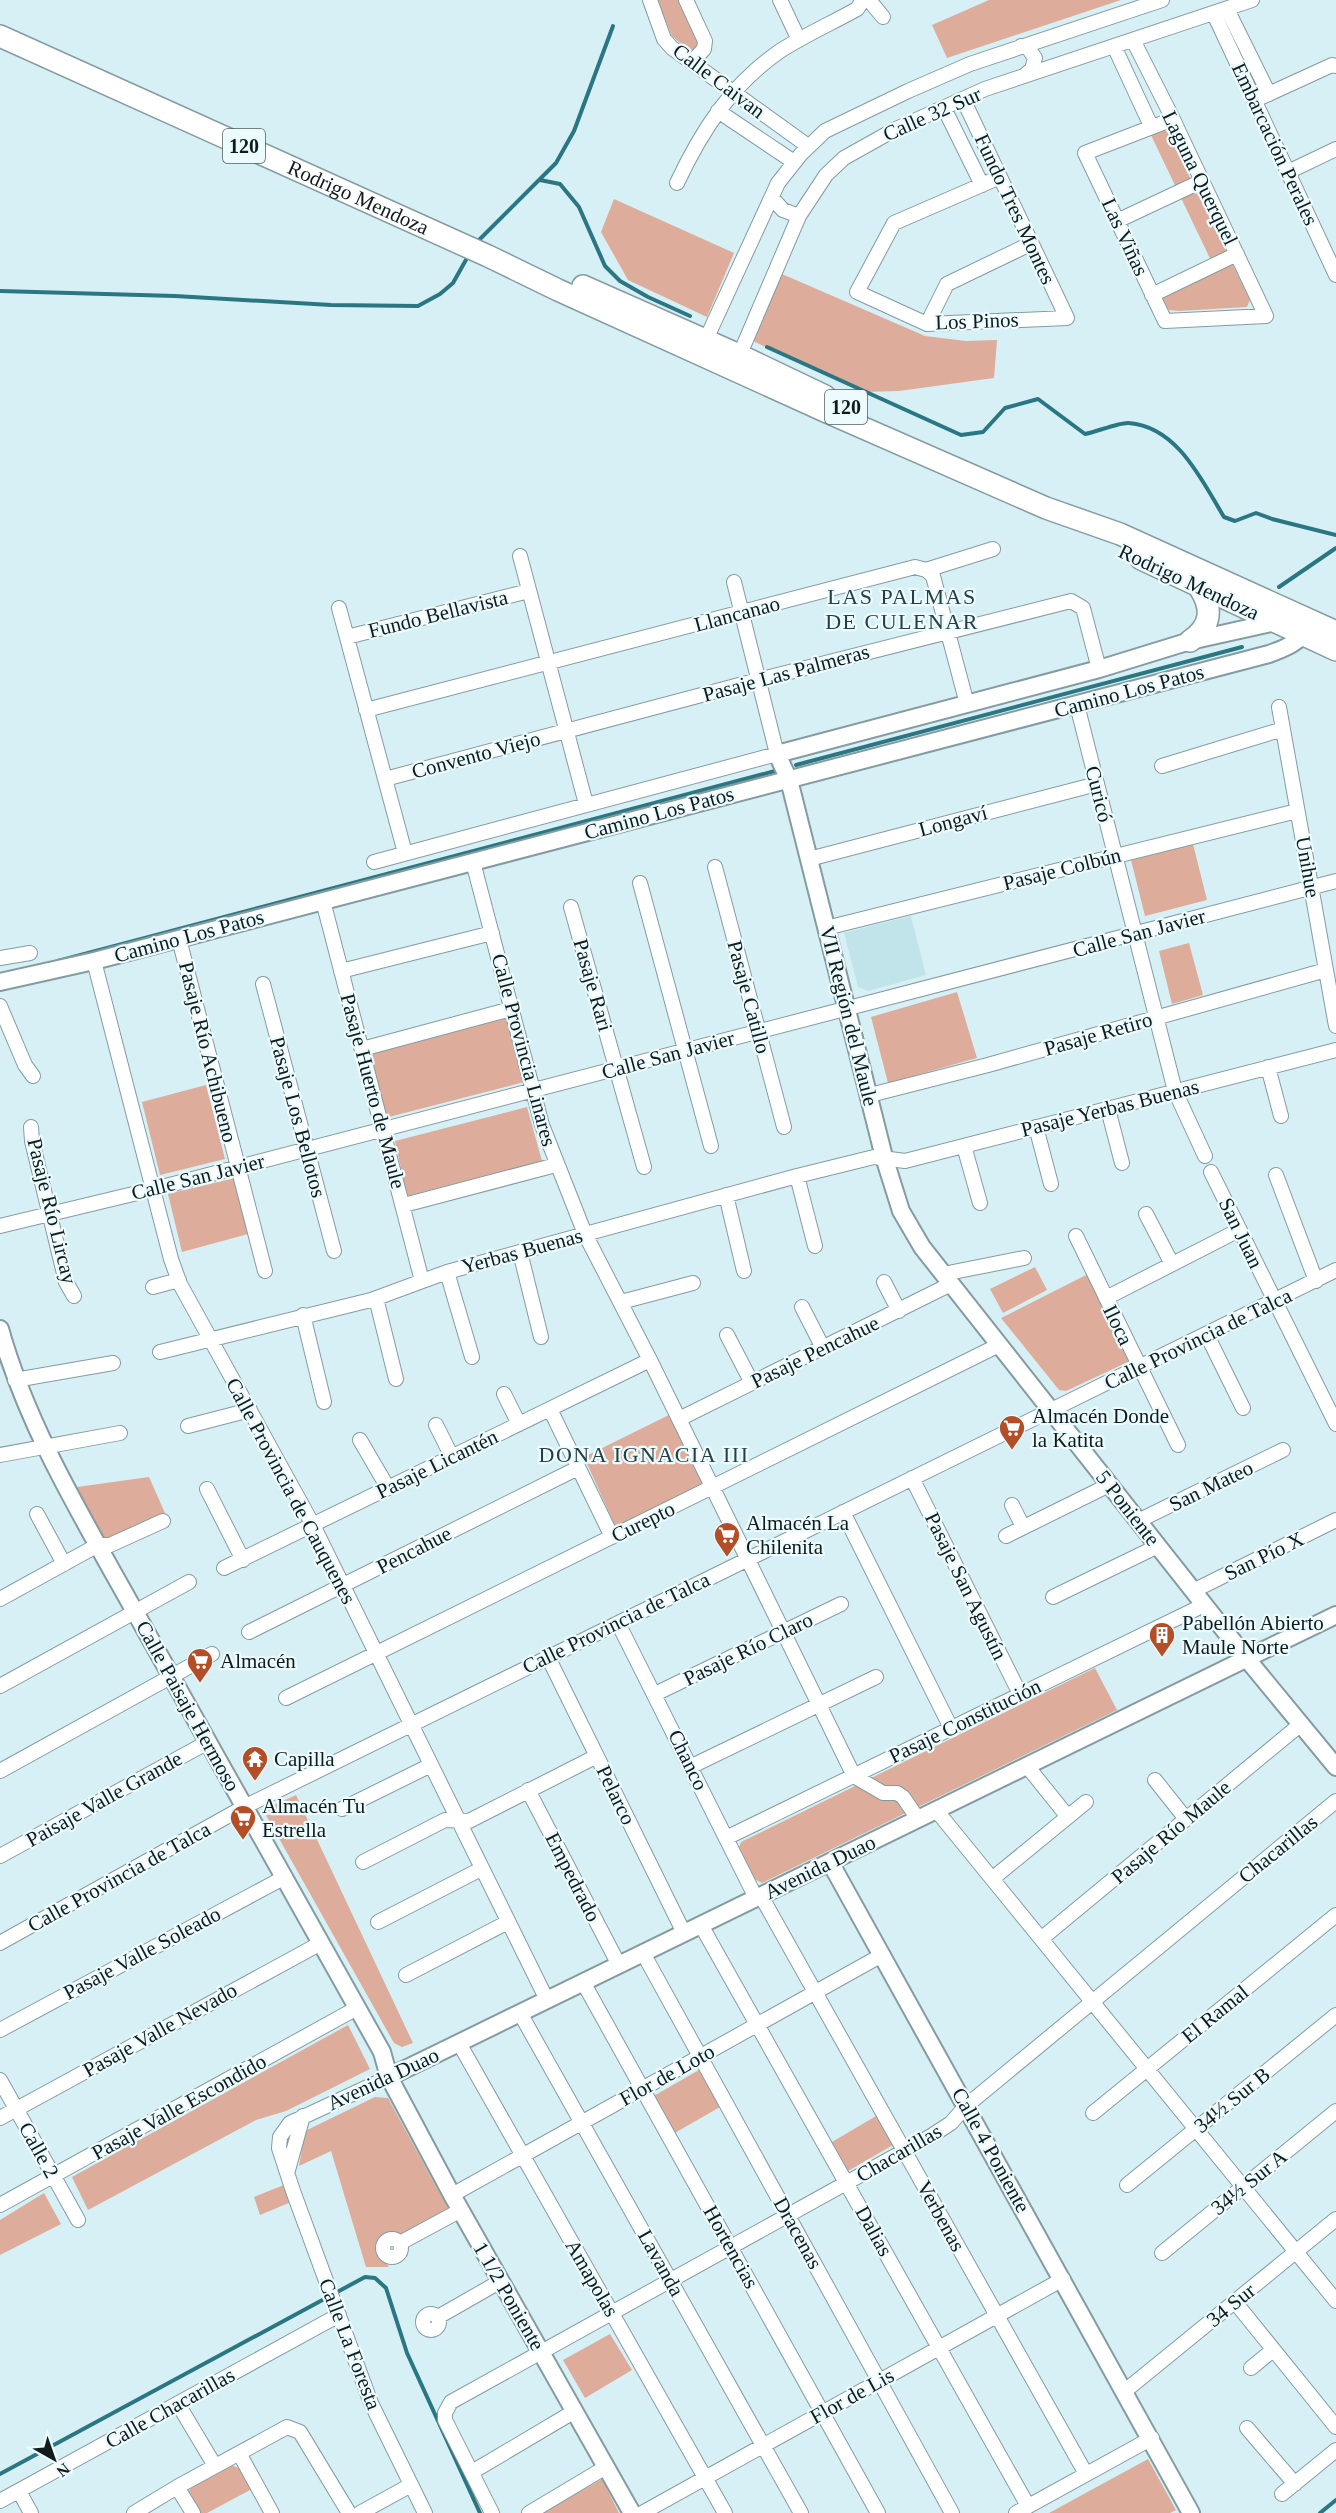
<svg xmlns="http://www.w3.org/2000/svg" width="1336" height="2513" font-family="'Times New Roman',serif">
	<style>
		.built { fill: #c1e4ea }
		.green { fill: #deac9a }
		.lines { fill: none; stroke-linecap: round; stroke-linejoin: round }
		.stream { stroke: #2a7682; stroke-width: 4 }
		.minor-casing { stroke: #849ca1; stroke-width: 16 }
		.tertiary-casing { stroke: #849ca1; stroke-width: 20 }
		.primary-casing { stroke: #849ca1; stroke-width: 24 }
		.minor { stroke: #fff; stroke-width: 14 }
		.tertiary { stroke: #fff; stroke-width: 16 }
		.primary { stroke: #fff; stroke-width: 21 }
		.labels { text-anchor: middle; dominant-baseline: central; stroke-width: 4.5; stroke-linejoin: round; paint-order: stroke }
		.shield { fill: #ebfbfe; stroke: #525e60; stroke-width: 1.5 }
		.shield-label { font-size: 20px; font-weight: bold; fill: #111a1c }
		.street-label { font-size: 21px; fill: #111a1c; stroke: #ebfbfe }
		.poi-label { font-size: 21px; fill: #111a1c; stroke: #ebfbfe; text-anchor: start }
		.neighbourhood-label { font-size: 22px; letter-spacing: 1.5px; fill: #283e42; stroke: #ebfbfe }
	</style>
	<rect width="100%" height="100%" fill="#d6f0f5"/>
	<!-- built -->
	<path class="built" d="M 911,916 L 926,975 L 868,991 L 858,987 L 844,933 Z"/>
	<!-- green -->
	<path class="green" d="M 657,0 L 678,0 L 698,43 L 692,53 L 672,36 Z
		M 989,0 L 1121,0 L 947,58 L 932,25 Z
		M 1162,128 L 1168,133 L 1250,300 L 1247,307 L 1179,311 L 1169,310 L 1160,297 L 1216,271 L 1150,133 Z
		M 614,199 L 734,253 L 707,317 L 628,280 L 601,232 Z
		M 782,274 L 925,336 L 966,341 L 997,340 L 994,378 L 899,391 L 862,392 L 753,341 Z
		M 1193,844 L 1207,900 L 1145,916 L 1131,860 Z
		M 1189,943 L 1203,995 L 1172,1004 L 1159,951 Z
		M 957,992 L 977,1058 L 888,1083 L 871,1017 Z
		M 507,1016 L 524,1082 L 385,1118 L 367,1053 Z
		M 206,1085 L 225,1159 L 160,1175 L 142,1102 Z
		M 527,1107 L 542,1161 L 407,1196 L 395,1141 Z
		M 235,1178 L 248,1234 L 182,1252 L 168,1194 Z
		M 1035,1267 L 1047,1290 L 1003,1313 L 990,1289 Z
		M 1088,1274 L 1130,1361 L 1066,1391 L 1059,1390 L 1001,1318 Z
		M 671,1414 L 705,1487 L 617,1530 L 584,1457 Z
		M 149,1477 L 165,1513 L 105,1542 L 77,1487 Z
		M 1095,1668 L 1117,1710 L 762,1883 L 751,1877 L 738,1850 L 741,1842 Z
		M 296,1795 L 413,2043 L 402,2047 L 394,2043 L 263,1810 Z
		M 348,2025 L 370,2069 L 286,2111 L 256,2120 L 88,2210 L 72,2177 Z
		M 699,2070 L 720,2107 L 673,2134 L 652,2097 Z
		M 375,2097 L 388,2098 L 451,2214 L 400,2240 L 393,2238 C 379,2246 380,2255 389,2267 L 366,2267 L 331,2151 L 299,2166 L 305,2131 Z
		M 876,2116 L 893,2145 L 848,2171 L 832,2142 Z
		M 291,2182 L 296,2200 L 260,2215 L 254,2197 Z
		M 44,2193 L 61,2224 L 0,2255 L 0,2220 Z
		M 610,2334 L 632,2370 L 585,2398 L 563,2360 Z
		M 1148,2459 L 1176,2510 L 1170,2513 L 1049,2513 Z
		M 232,2465 L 240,2469 L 252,2489 L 207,2513 L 200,2513 L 189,2491 L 192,2485 Z
		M 602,2479 L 619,2513 L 542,2513 Z"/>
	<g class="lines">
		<!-- stream -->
		<path class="stream" d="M 540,180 L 560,184 L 579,207 L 605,266 L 620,281 L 648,297 L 690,316
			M 478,241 L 556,163 L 574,131 L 613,26
			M 0,291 L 175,296 L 331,305 L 418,306 L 440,294 L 453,283 L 467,258
			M 767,347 L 961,435 L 983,432 L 1005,408 L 1038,399 L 1085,434 C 1096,432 1120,422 1129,423 C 1178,427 1202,481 1224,517 L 1235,521 L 1256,513 L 1272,519 L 1336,535
			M 1279,587 L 1336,548
			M 796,765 L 1242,647
			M 58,961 L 775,771
			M 0,2474 L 365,2277 L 375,2278 L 386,2288 L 407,2353 L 480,2513
			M 1320,2513 L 1336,2500"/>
		<!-- minor casing -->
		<g class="minor-casing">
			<path id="minor" d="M 650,0 L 664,39 L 672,48 L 808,146
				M 686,0 L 705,41 L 704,49 L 692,62
				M 780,0 L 799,40
				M 869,0 L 883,17
				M 1227,9 L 1269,94
				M 1214,14 L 1336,275
				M 1133,40 L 1173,119 L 1178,130 L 1266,316 L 1165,321 L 1085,153 L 1173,119
				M 1021,46 L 1028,48 L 1035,58 L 1032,69 L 1025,75
				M 1114,46 L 1151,126
				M 1262,97 L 1332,65 L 1336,66
				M 963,99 L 1067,318 L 927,324 L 857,292 L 894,223 L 1000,177
				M 944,108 L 982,185
				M 718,111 L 794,162
				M 1288,172 L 1336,149
				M 677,183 C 702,130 731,85 780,51 C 805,35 832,23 857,9 L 863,0
				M 772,198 L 783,210 L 799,216
				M 1117,221 L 1202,181
				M 1152,295 L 1237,254
				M 927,324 L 947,284 L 1030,244
				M 703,346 L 778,183 L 801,154 L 825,131 L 908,91 L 970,64 L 1162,0
				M 737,361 L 799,216 L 826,175 L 844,158 L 894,130 L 985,89 L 1252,0
				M 520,556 L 586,804
				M 926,570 L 993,549
				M 339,608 L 405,853
				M 347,637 L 529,591
				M 1077,705 L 1175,1091 L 1205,1156
				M 1279,707 L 1336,1026
				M 366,710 L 915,567 L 926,570 L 933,576 L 967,704
				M 1162,766 L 1283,729
				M 385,779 L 758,680 L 1071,601 L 1083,608 L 1099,669
				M 809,859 L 1097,784
				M 374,862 L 777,754 L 734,582
				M 473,862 L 542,1125 L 585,1234 L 650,1360 L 854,1776 L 883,1793 L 897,1793 L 903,1797 L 918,1819
				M 715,867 L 784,1127
				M 640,883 L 711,1146
				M 323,901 L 422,1281
				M 571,907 L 644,1167
				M 826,928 L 1297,811
				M 179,939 L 265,1271
				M 0,958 L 30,953
				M 94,961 L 171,1259 L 180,1284 L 313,1525 L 547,2000
				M 341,971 L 492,933
				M 263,984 L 334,1251
				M 0,1006 L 25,1065 L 33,1076
				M 362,1049 L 511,1009
				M 1268,1067 L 1281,1116
				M 870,1095 L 988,1065 L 1326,970
				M 1108,1109 L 1122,1163
				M 31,1127 L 32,1141 L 66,1282 L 74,1296
				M 1036,1127 L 1051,1184
				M 964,1146 L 980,1203
				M 1211,1172 L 1336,1424
				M 1276,1175 L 1316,1281
				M 797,1176 L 815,1246
				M 726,1195 L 744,1271
				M 404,1205 L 556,1165
				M 1146,1214 L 1172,1264
				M 0,1226 L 154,1189 L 1336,881
				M 1076,1236 L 1178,1445
				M 520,1252 L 541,1337
				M 447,1272 L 472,1357
				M 943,1274 L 1024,1258
				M 884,1282 L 899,1311
				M 153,1287 L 179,1280
				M 376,1298 L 396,1379
				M 1106,1298 L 1239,1230
				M 621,1302 L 693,1283
				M 802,1307 L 823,1348
				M 303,1315 L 324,1402
				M 727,1335 L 752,1383
				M 1207,1335 L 1243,1408
				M 160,1352 L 371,1300 L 447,1272 L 797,1176 L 874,1157 L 905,1161 L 1336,1050
				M 15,1380 L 113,1363
				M 504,1394 L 519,1424
				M 550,1409 L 612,1537
				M 679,1419 L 951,1284
				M 436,1425 L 452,1457
				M 188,1426 L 250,1410
				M 360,1440 L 388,1488
				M 0,1455 L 120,1433
				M 912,1478 L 1020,1694
				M 207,1489 L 243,1560
				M 1012,1505 L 1023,1527
				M 843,1512 L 951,1728
				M 37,1514 L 64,1564
				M 1138,1521 L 1283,1450
				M 1006,1536 L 1109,1485
				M 224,1568 L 650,1360
				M 1193,1591 L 1336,1520
				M 1053,1597 L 1158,1546
				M 0,1599 L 98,1545 L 110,1545 L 163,1521
				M 618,1623 L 756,1898
				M 249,1632 L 578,1468
				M 548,1657 L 684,1933
				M 0,1686 L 189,1582
				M 655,1694 L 841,1604
				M 286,1698 L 999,1345
				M 692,1766 L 876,1677
				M 1027,1766 L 1068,1817
				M 0,1771 L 212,1654
				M 1155,1780 L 1186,1819
				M 528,1790 L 619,1965
				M 342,1809 L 431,1765
				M 936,1810 L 1336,2301
				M 726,1838 L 1204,1605
				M 0,1856 L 208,1742
				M 363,1862 L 445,1820 L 469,1821 L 597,1756
				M 992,1879 L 1086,1802
				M 761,1896 L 1086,2474
				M 378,1922 L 481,1869
				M 701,1925 L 1028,2506
				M 1041,1939 L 1301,1724
				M 0,1943 L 244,1807 L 1336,1270
				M 643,1953 L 952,2513
				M 406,1975 L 508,1922
				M 583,1982 L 878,2513
				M 520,2013 L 801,2513
				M 0,2030 L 285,1877
				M 459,2043 L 725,2513
				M 389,2077 L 290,2123 L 280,2137 L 279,2148 L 293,2191 L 371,2403 L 425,2513
				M 0,2080 L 78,2220
				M 1093,2113 L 1336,1915
				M 0,2118 L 321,1943
				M 288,2170 L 303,2116
				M 1127,2185 L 1336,2015
				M 452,2195 L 882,1955
				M 0,2205 L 357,2008
				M383 2248a9 9 0 1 1 18 0a9 9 0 1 1-18 0Z
				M 400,2243 L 461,2210
				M 1162,2253 L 1336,2111
				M 1235,2302 L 1336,2427
				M423 2322a8 8 0 1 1 16 0a8 8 0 1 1-16 0Z
				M 438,2317 L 501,2281
				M 1251,2368 L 1273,2350
				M 1125,2391 L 1336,2219
				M 178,2404 L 215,2466
				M 1247,2428 L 1295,2484
				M 239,2453 L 272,2513
				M 472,2472 L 575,2411
				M 177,2487 L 193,2513
				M 19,2491 L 31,2513
				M 1282,2494 L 1336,2450
				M 0,2501 L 339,2315
				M 134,2513 L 177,2487 L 287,2427 L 300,2432 L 349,2513
				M 360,2513 L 411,2485
				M 492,2513 L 445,2420 L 445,2413 L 451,2402 L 931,2136 L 951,2123 L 966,2106 L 1336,1801
				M 529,2513 L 606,2467
				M 642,2513 L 1063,2279
				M 1016,2513 L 1152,2438"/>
		</g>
		<!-- tertiary casing -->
		<g class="tertiary-casing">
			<path id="tertiary" d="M 1280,621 L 1190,641 L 1099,669 L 777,754 L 789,780 L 884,1157 L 901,1211 L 922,1247 L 1247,1659 L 1336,1767
				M 0,982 L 94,961 L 1269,654 C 1283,649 1302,642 1307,627
				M 0,1329 C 28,1429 84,1520 134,1610 C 216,1758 300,1904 382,2052 L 389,2077 L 452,2195 L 632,2513
				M 830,1862 L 1191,2513
				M 389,2077 L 1336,1615"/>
		</g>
		<!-- primary casing -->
		<g class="primary-casing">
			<g id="primary">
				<path id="s1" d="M 0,36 L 488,256 L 558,290 L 827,412 L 1046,508 L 1120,534 L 1336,632"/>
				<path d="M 583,286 L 739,355 L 825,396"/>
				<path d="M 1141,559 L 1336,650"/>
				<path d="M 1190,641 C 1212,626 1213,608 1199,587"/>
			</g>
		</g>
		<!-- minor -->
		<use href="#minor" class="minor"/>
		<!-- tertiary -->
		<use href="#tertiary" class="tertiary"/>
		<!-- primary -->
		<use href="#primary" class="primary"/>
	</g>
	<!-- icons -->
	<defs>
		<g id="supermarket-pin" transform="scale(1.35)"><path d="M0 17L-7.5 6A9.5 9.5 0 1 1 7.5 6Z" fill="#b44e26" stroke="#ebfbfe"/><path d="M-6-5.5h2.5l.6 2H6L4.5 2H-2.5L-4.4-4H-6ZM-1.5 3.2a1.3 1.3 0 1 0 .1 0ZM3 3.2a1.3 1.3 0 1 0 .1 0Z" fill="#fff"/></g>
		<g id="building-pin" transform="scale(1.35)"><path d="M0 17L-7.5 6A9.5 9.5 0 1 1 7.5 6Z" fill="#b44e26" stroke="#ebfbfe"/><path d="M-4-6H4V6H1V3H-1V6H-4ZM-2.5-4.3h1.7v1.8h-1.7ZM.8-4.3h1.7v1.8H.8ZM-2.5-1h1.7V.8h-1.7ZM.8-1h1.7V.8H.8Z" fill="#fff"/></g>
		<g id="temple-pin" transform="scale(1.35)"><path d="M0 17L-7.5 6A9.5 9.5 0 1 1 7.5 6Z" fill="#b44e26" stroke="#ebfbfe"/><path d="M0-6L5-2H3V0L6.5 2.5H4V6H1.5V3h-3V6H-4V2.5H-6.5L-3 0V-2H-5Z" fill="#fff"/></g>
	</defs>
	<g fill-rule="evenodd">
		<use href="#supermarket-pin" x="1012" y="1428"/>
		<use href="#supermarket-pin" x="727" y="1535"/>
		<use href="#building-pin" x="1162" y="1635"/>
		<use href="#supermarket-pin" x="200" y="1661"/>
		<use href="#temple-pin" x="255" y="1759"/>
		<use href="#supermarket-pin" x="243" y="1818"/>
	</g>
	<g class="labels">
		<!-- shield labels -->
		<g class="shield">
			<rect x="223" y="129" width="42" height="34" rx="4.5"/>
			<rect x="825" y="390" width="42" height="34" rx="4.5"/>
		</g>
		<g class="shield-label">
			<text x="244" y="146">120</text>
			<text x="846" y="407">120</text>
		</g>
		<!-- street labels -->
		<g class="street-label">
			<text transform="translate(719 81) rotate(37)">Calle Caivan</text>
			<text transform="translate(932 114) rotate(-24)">Calle 32 Sur</text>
			<text transform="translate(1275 144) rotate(65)">Embarcación Perales</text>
			<text transform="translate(1200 178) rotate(64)">Laguna Querquel</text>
			<text stroke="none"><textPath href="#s1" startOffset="393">Rodrigo Mendoza</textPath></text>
			<text transform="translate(1015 209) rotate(65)">Fundo Tres Montes</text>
			<text transform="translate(1125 237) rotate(65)">Las Viñas</text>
			<text transform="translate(977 321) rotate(-2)">Los Pinos</text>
			<text transform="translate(1189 582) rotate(25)">Rodrigo Mendoza</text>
			<text transform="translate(438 614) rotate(-14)">Fundo Bellavista</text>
			<text transform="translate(737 614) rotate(-15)">Llancanao</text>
			<text transform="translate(786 673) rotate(-15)">Pasaje Las Palmeras</text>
			<text transform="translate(1129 691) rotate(-15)">Camino Los Patos</text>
			<text transform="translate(476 755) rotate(-15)">Convento Viejo</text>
			<text transform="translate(1099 794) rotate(76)">Curicó</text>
			<text transform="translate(659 813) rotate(-15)">Camino Los Patos</text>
			<text transform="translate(953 821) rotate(-15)">Longaví</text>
			<text transform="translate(1308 867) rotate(80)">Unihue</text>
			<text transform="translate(1062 869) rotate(-14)">Pasaje Colbún</text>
			<text transform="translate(1139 933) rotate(-15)">Calle San Javier</text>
			<text transform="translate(189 936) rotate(-15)">Camino Los Patos</text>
			<text transform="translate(593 985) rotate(74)">Pasaje Rari</text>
			<text transform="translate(749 997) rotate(75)">Pasaje Catillo</text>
			<text transform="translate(849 1016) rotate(76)">VII Región del Maule</text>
			<text transform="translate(1098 1034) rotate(-16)">Pasaje Retiro</text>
			<text transform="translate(524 1050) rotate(75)">Calle Provincia Linares</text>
			<text transform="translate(208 1052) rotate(76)">Pasaje Río Achibueno</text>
			<text transform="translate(668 1055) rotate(-15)">Calle San Javier</text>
			<text transform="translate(373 1091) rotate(75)">Pasaje Huerto de Maule</text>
			<text transform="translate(1110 1108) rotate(-14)">Pasaje Yerbas Buenas</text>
			<text transform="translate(298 1117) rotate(75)">Pasaje Los Bellotos</text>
			<text transform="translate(198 1177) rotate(-14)">Calle San Javier</text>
			<text transform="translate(52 1211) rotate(76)">Pasaje Río Lircay</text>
			<text transform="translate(1241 1233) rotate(64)">San Juan</text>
			<text transform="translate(522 1251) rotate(-15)">Yerbas Buenas</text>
			<text transform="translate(1118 1325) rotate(64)">Iloca</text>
			<text transform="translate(1198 1339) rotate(-26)">Calle Provincia de Talca</text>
			<text transform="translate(815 1352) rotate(-26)">Pasaje Pencahue</text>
			<text transform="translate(437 1464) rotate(-26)">Pasaje Licantén</text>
			<text transform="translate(1211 1486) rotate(-26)">San Mateo</text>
			<text transform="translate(291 1491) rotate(62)">Calle Provincia de Cauquenes</text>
			<text transform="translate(1128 1508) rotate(52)">5 Poniente</text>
			<text transform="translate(643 1522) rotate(-26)">Curepto</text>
			<text transform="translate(414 1550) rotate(-27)">Pencahue</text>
			<text transform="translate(1264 1556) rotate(-26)">San Pío X</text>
			<text transform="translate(966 1586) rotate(64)">Pasaje San Agustín</text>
			<text transform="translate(616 1623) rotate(-26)">Calle Provincia de Talca</text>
			<text transform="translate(748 1649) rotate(-26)">Pasaje Río Claro</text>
			<text transform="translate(188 1706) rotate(61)">Calle Paisaje Hermoso</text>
			<text transform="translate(965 1721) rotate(-26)">Pasaje Constitución</text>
			<text transform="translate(688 1760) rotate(64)">Chanco</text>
			<text transform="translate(616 1795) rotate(64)">Pelarco</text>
			<text transform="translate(104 1799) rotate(-29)">Paisaje Valle Grande</text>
			<text transform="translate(1171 1832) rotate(-40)">Pasaje Río Maule</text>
			<text transform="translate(1278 1849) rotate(-39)">Chacarillas</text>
			<text transform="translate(820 1867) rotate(-26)">Avenida Duao</text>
			<text transform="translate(119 1877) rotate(-29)">Calle Provincia de Talca</text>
			<text transform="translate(573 1877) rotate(63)">Empedrado</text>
			<text transform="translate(142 1953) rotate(-28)">Pasaje Valle Soleado</text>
			<text transform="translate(1215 2014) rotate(-39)">El Ramal</text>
			<text transform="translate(160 2030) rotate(-29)">Pasaje Valle Nevado</text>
			<text transform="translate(667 2075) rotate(-29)">Flor de Loto</text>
			<text transform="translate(383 2079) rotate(-25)">Avenida Duao</text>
			<text transform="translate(1232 2100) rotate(-39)">34½ Sur B</text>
			<text transform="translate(179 2107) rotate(-29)">Pasaje Valle Escondido</text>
			<text transform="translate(39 2150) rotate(61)">Calle 2</text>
			<text transform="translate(991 2150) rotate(61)">Calle 4 Poniente</text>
			<text transform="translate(899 2153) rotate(-30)">Chacarillas</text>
			<text transform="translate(1249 2182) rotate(-39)">34½ Sur A</text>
			<text transform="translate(941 2216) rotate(61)">Verbenas</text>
			<text transform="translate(874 2231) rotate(61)">Dalias</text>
			<text transform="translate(798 2233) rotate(61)">Dracenas</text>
			<text transform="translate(731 2247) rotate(61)">Hortencias</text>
			<text transform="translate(661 2263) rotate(61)">Lavanda</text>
			<text transform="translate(592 2278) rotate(60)">Amapolas</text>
			<text transform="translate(509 2296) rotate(60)">1 1/2 Poniente</text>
			<text transform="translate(1231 2305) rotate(-39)">34 Sur</text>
			<text transform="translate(350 2344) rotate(69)">Calle La Foresta</text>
			<text transform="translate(852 2396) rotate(-29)">Flor de Lis</text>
			<text transform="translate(170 2408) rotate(-29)">Calle Chacarillas</text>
		</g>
		<!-- poi labels -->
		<g class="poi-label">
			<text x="1032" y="1416">Almacén Donde<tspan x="1032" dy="24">la Katita</tspan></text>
			<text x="746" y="1523">Almacén La<tspan x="746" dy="24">Chilenita</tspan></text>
			<text x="1182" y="1623">Pabellón Abierto<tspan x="1182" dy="24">Maule Norte</tspan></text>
			<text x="220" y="1661">Almacén</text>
			<text x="274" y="1759">Capilla</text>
			<text x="262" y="1806">Almacén Tu<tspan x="262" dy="24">Estrella</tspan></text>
		</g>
		<!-- neighbourhood labels -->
		<g class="neighbourhood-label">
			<text x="902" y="596">LAS PALMAS<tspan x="902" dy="25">DE CULENAR</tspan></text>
			<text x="644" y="1454">DONA IGNACIA III</text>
		</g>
	</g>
	<!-- north arrow -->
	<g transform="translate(54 2459) rotate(140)" stroke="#ebfbfe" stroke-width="4.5" paint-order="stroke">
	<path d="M0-4.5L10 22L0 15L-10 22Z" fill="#111a1c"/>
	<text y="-9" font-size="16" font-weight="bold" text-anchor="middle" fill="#111a1c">N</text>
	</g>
</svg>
